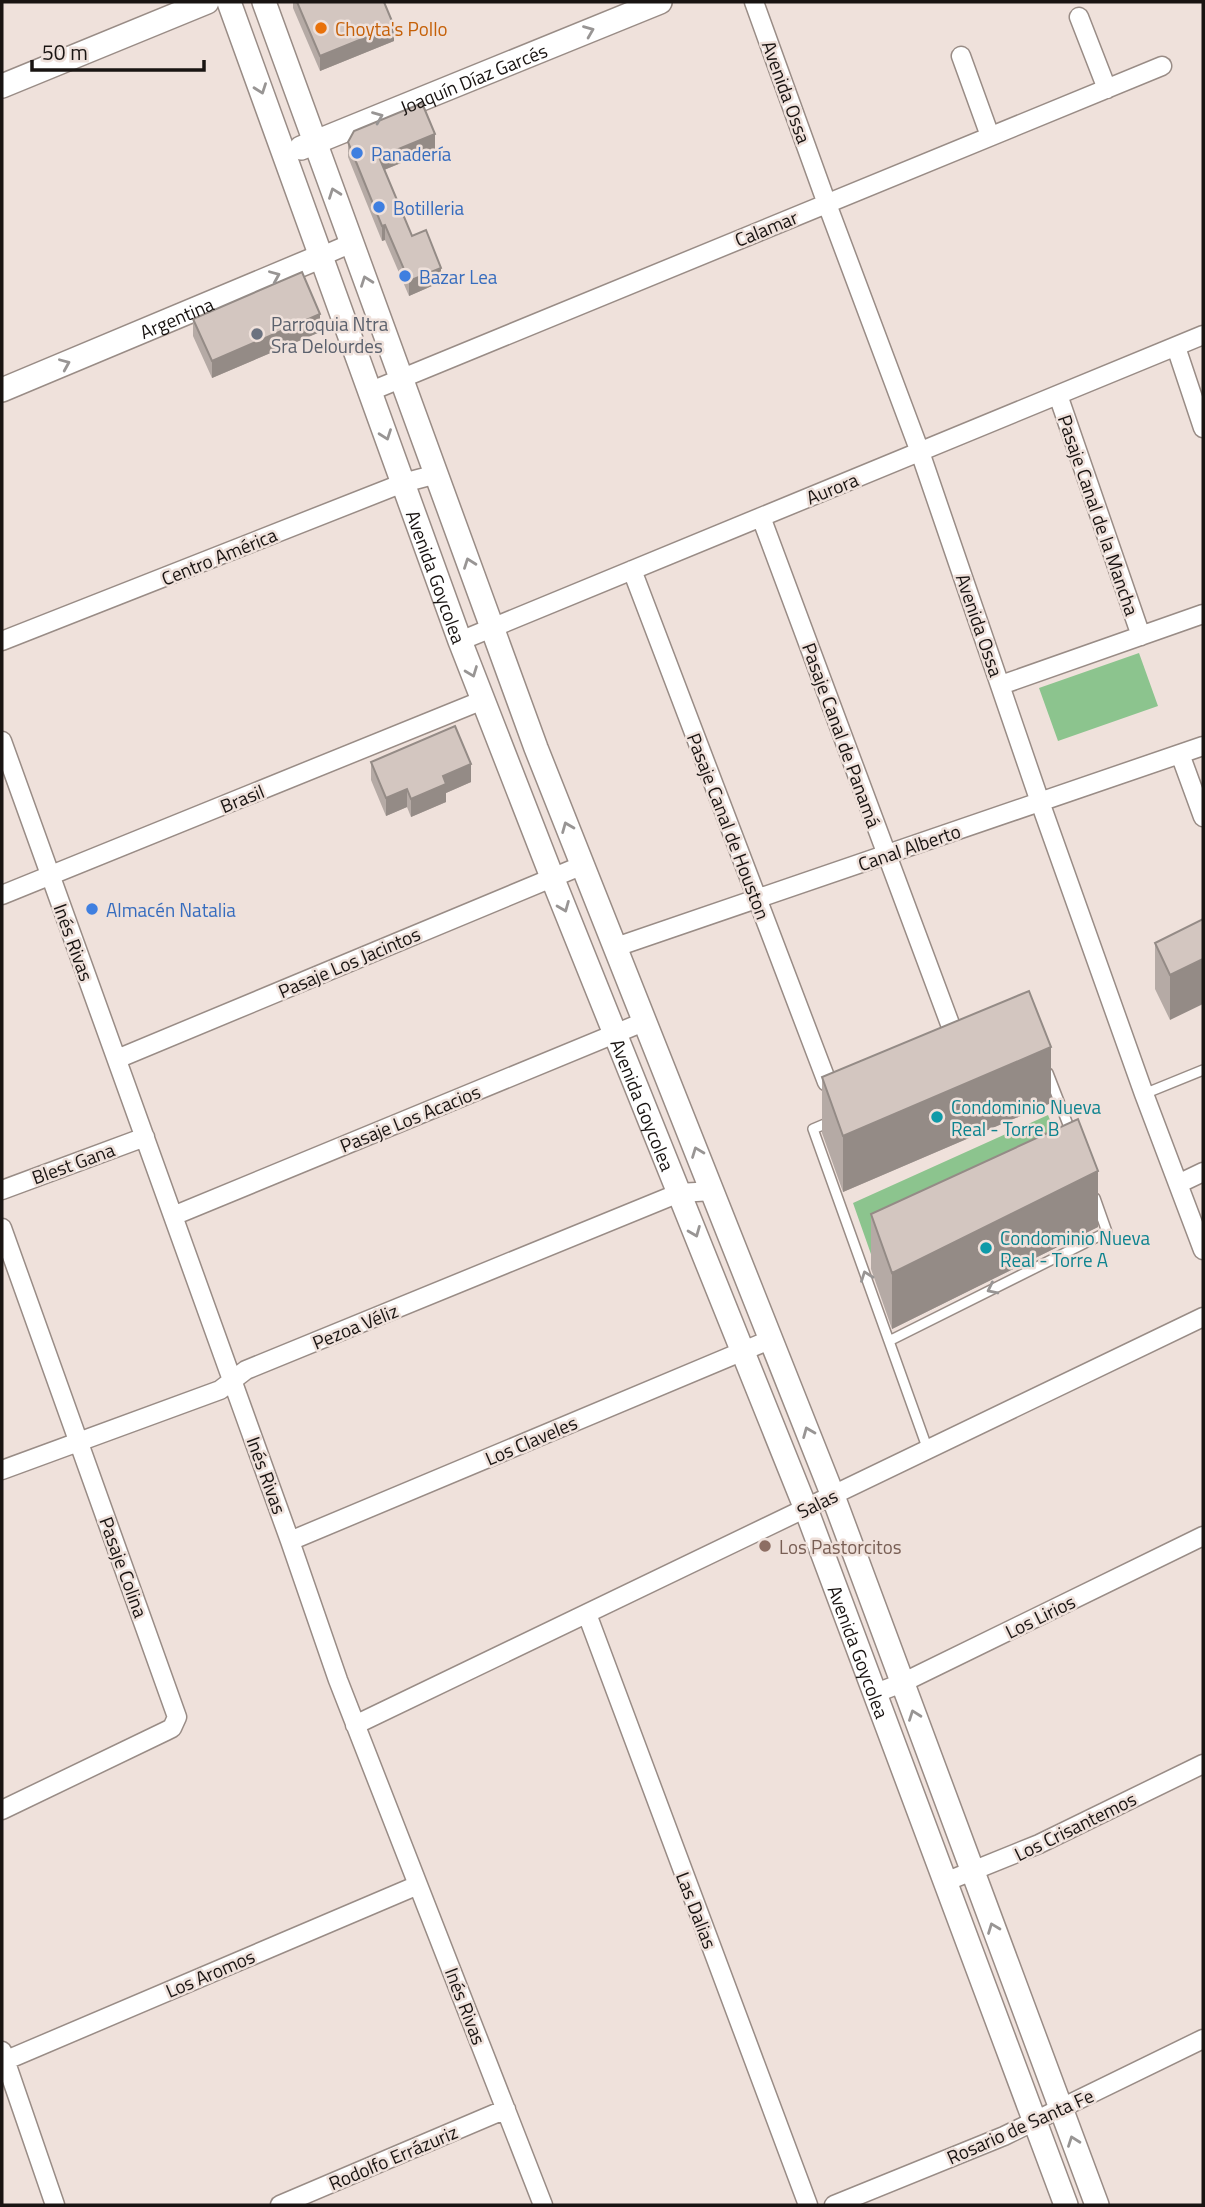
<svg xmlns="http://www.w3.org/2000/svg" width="1205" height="2207" font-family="'Titillium Web',sans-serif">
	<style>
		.green { fill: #8cc48e }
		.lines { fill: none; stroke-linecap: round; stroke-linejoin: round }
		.service-casing { stroke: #998c86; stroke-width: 12 }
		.minor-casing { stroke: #998c86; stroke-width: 21 }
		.tertiary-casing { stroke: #998c86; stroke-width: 26 }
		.service { stroke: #fff; stroke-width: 9 }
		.minor { stroke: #fff; stroke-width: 18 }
		.tertiary { stroke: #fff; stroke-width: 23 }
		.wall { fill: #b5aaa5 }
		.shaded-wall { fill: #948b86 }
		.building { fill: #d3c6c0; stroke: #948b86; stroke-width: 2 }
		.oneway { stroke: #989594 }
		.food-dot { fill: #e8710a; stroke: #efe1db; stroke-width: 2.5 }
		.shop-dot { fill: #3f7fe0; stroke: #efe1db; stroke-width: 2.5 }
		.worship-dot { fill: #6b7280; stroke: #efe1db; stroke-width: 2.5 }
		.culture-dot { fill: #0f9aa8; stroke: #efe1db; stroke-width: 2.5 }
		.education-dot { fill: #8d6e63; stroke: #efe1db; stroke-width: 2.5 }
		.labels { text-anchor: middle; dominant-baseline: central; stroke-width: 5; stroke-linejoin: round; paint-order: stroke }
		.food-label { font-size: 19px; fill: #c56008; stroke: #efe1db; text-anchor: start }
		.street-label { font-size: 19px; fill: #191412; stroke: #efe1db }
		.shop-label { font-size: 19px; fill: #366cbe; stroke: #efe1db; text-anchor: start }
		.worship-label { font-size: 19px; fill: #5b616d; stroke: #efe1db; text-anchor: start }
		.culture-label { font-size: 19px; fill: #0d838f; stroke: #efe1db; text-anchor: start }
		.education-label { font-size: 19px; fill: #785e54; stroke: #efe1db; text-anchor: start }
	</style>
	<rect width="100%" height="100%" fill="#efe1db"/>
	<!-- green -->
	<path class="green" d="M 1139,653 L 1158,706 L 1058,741 L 1039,688 Z
		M 1048,1115 L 1069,1167 L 872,1257 L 853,1203 Z"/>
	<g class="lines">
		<!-- service casing -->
		<g class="service-casing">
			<path id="service" d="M 1048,1073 L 1072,1135
				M 1144,1094 L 1203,1070
				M 832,1121 L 813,1129 L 928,1450
				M 889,1341 L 1107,1232 L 1095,1198"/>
		</g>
		<!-- minor casing -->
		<g class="minor-casing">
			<path id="minor" d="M 754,2 L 827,204 L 920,452 L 1040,802 L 1144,1094 L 1203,1250
				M 1079,17 L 1107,89
				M 961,56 L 990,136
				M 322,256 L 352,243
				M 1176,347 L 1203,428
				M 371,391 L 1162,66
				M 1058,395 L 1141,636
				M 761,517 L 953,1032
				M 632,570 L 827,1082
				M 2,641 L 403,483 L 437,474
				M 460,641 L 1203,335
				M 1001,685 L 1203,614
				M 2,741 L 290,1541 L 338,1680 L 543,2205
				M 1180,754 L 1203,817
				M 2,895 L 483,700
				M 616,947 L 1203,746
				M 117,1059 L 583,865
				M 1178,1184 L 1203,1172
				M 2,1190 L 145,1137
				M 173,1216 L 646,1021
				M 2,1228 L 177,1717 L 172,1728 L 166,1731 L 2,1810
				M 2,1470 L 220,1390 L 246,1370 L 679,1193 L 713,1191
				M 290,1541 L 772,1339
				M 587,1614 L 808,2205
				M 876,1693 L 902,1683 L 1203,1536
				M 355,1725 L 1203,1317
				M 945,1882 L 1039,1844 L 1203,1764
				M 2,2051 L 55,2205
				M 2,2062 L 418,1885
				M 280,2205 L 506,2109
				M 834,2205 L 1004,2136 L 1203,2039"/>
		</g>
		<!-- tertiary casing -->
		<g class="tertiary-casing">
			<g id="tertiary">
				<path id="s1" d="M 229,2 L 460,641 L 552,877 L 806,1509 L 1066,2205"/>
				<path d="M 264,2 L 536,748 L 833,1496 L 1097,2205"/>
				<path d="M 2,86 L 207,2"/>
				<path id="s2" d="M 301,148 L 660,2"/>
				<path id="s3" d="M 2,390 L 322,256"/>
			</g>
		</g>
		<!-- service -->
		<use href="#service" class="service"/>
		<!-- minor -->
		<use href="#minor" class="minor"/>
		<!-- tertiary -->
		<use href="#tertiary" class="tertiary"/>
	</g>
	<!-- wall -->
	<path class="wall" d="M 293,2 L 384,2 L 394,41 L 320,71 L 293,8 Z
		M 348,142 L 435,149 L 384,170 L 412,236 L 441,282 L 409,296 L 385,240 L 382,241 L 348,157 Z
		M 193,319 L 320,332 L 212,378 L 193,336 Z
		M 371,762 L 471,782 L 446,793 L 446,802 L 411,817 L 407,807 L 386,816 L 371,780 Z
		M 1203,919 L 1170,1020 L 1155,989 L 1155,943 Z
		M 822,1077 L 1051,1103 L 843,1192 L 822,1133 Z
		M 871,1214 L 1098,1227 L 892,1329 L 871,1269 Z"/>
	<!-- shaded-wall -->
	<path class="shaded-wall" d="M 394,26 L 394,41 L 320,71 L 320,56 Z
		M 435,134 L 435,149 L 379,172 L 379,157 Z
		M 385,225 L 385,240 L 382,241 L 382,226 Z
		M 441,268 L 441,282 L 409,296 L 409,281 Z
		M 320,314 L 320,332 L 212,378 L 212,361 Z
		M 471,764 L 471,782 L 446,793 L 446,802 L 411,817 L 411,799 L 443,776 Z
		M 407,789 L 407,807 L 386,816 L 386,798 Z
		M 1203,959 L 1203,1004 L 1170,1020 L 1170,975 Z
		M 1051,1047 L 1051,1103 L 843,1192 L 843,1136 Z
		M 1098,1171 L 1098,1227 L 892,1329 L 892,1273 Z"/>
	<!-- building -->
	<path class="building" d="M 297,2 L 384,2 L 394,26 L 320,56 Z
		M 422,103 L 435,134 L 379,157 L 412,236 L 426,230 L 441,268 L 409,281 L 385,225 L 382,226 L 348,142 L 354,131 Z
		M 302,272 L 320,314 L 212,361 L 193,319 Z
		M 455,726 L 471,764 L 443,776 L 446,784 L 411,799 L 407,789 L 386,798 L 371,762 Z
		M 1203,919 L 1203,959 L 1170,975 L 1155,943 Z
		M 1029,991 L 1051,1047 L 843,1136 L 822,1077 Z
		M 1078,1119 L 1098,1171 L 892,1273 L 871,1214 Z"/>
	<!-- one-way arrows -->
	<defs><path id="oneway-chevron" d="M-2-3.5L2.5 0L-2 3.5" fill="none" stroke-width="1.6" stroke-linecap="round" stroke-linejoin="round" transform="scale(1.75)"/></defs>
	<g class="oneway">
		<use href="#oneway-chevron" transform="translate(589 31) rotate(-22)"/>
		<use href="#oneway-chevron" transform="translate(261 89) rotate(70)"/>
		<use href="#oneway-chevron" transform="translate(378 117) rotate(-22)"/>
		<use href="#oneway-chevron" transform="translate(334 193) rotate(-110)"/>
		<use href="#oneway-chevron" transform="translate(275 276) rotate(-23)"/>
		<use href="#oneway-chevron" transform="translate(366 281) rotate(-110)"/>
		<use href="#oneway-chevron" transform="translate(65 364) rotate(-23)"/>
		<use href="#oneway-chevron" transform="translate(386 435) rotate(70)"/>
		<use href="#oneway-chevron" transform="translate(469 563) rotate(-110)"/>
		<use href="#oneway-chevron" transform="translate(472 672) rotate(69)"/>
		<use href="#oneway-chevron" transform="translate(567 827) rotate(-112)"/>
		<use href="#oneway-chevron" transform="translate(564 907) rotate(68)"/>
		<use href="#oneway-chevron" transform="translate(697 1152) rotate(-111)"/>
		<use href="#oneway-chevron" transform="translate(695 1232) rotate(68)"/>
		<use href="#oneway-chevron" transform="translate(866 1276) rotate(-110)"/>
		<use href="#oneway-chevron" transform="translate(992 1289) rotate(154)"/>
		<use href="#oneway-chevron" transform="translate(808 1432) rotate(-112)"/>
		<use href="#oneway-chevron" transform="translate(914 1715) rotate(-110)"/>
		<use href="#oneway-chevron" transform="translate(993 1928) rotate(-111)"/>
		<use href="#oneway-chevron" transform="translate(1073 2141) rotate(-110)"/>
	</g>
	<!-- markers -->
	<circle class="food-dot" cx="321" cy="28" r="7"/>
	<g class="shop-dot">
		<circle cx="357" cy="153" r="7"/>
		<circle cx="379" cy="207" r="7"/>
		<circle cx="405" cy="276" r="7"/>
		<circle cx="92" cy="909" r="7"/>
	</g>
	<circle class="worship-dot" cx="257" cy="334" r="7"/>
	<g class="culture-dot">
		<circle cx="937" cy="1117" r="7"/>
		<circle cx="986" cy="1248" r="7"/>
	</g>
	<circle class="education-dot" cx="765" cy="1546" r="7"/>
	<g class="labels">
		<!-- food labels -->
		<g class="food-label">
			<text x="335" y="28">Choyta's Pollo</text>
		</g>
		<!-- street labels -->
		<g class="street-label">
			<text stroke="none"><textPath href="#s2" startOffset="186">Joaquín Díaz Garcés</textPath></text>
			<text transform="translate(787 92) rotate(70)">Avenida Ossa</text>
			<text transform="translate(766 228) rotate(-22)">Calamar</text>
			<text stroke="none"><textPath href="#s3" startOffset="189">Argentina</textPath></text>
			<text transform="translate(832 488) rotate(-22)">Aurora</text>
			<text transform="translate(1099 515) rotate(71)">Pasaje Canal de la Mancha</text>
			<text transform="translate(219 556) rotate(-22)">Centro América</text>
			<text stroke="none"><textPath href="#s1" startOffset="611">Avenida Goycolea</textPath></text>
			<text transform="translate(980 625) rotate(71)">Avenida Ossa</text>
			<text transform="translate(842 735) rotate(70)">Pasaje Canal de Panamá</text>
			<text transform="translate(242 798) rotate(-22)">Brasil</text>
			<text transform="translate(729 826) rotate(69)">Pasaje Canal de Houston</text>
			<text transform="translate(909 847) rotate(-19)">Canal Alberto</text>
			<text transform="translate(74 942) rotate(70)">Inés Rivas</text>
			<text transform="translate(349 962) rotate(-23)">Pasaje Los Jacintos</text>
			<text stroke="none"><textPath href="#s1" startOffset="1178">Avenida Goycolea</textPath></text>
			<text transform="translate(410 1118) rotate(-22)">Pasaje Los Acacios</text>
			<text transform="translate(73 1163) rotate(-20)">Blest Gana</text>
			<text transform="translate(355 1326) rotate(-22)">Pezoa Véliz</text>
			<text transform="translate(531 1440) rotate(-23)">Los Claveles</text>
			<text transform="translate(267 1475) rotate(70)">Inés Rivas</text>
			<text transform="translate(817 1503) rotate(-26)">Salas</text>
			<text transform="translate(124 1567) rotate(70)">Pasaje Colina</text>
			<text transform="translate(1040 1616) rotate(-26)">Los Lirios</text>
			<text stroke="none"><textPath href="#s1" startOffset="1766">Avenida Goycolea</textPath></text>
			<text transform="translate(1075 1826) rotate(-26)">Los Crisantemos</text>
			<text transform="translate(697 1910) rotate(69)">Las Dalias</text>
			<text transform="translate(210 1973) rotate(-23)">Los Aromos</text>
			<text transform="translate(466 2006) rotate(69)">Inés Rivas</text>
			<text transform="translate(1020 2126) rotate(-24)">Rosario de Santa Fe</text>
			<text transform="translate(393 2157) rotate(-23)">Rodolfo Errázuriz</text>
		</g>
		<!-- shop labels -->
		<g class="shop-label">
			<text x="371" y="153">Panadería</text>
			<text x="393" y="207">Botilleria</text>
			<text x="419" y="276">Bazar Lea</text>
			<text x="106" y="909">Almacén Natalia</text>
		</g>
		<!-- worship labels -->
		<g class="worship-label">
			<text x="271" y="323">Parroquia Ntra<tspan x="271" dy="22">Sra Delourdes</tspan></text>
		</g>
		<!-- culture labels -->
		<g class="culture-label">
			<text x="951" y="1106">Condominio Nueva<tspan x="951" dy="22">Real - Torre B</tspan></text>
			<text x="1000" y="1237">Condominio Nueva<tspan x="1000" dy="22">Real - Torre A</tspan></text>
		</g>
		<!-- education labels -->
		<g class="education-label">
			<text x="779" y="1546">Los Pastorcitos</text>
		</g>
	</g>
	<!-- border -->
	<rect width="1205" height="2207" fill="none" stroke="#191412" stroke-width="7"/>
	<!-- scale -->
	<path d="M32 60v10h172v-10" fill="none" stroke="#191412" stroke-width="3.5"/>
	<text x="42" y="60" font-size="21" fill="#191412" stroke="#efe1db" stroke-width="5" paint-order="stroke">50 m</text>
</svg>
